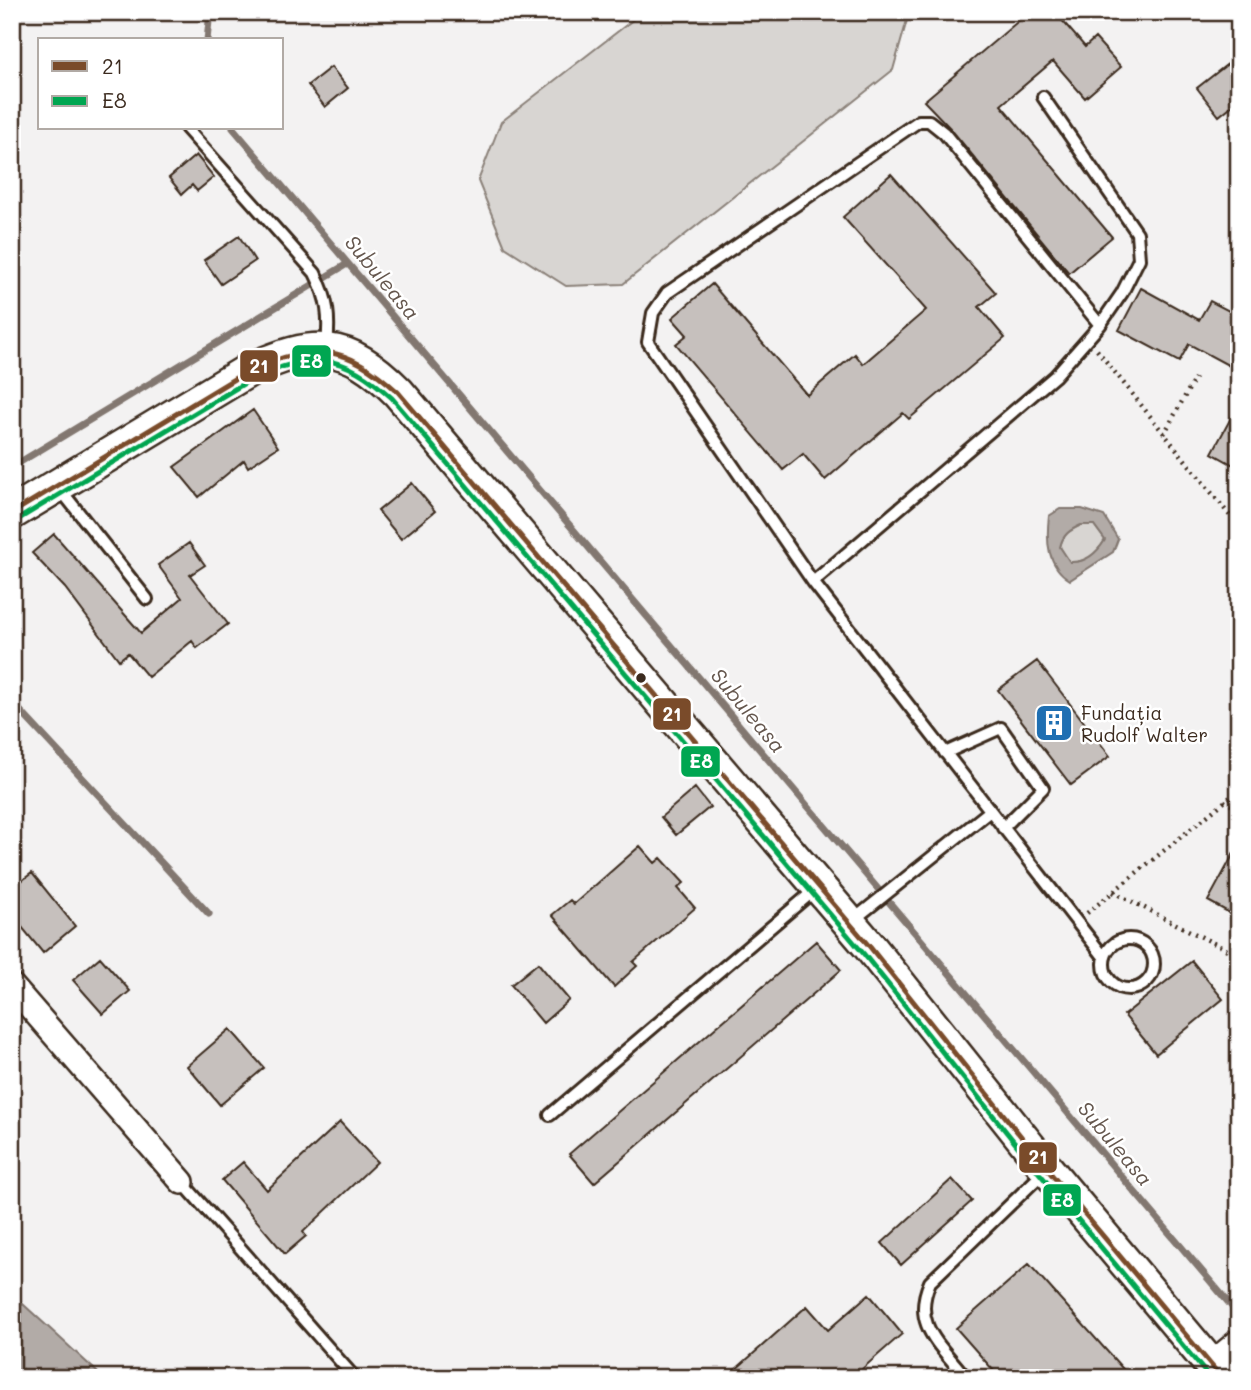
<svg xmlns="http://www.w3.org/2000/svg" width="1251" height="1390" font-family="Mali,sans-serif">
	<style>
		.green { fill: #d8d5d2; stroke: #8a8078; stroke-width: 2 }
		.water { fill: #b2aba7; stroke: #827770; stroke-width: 2; fill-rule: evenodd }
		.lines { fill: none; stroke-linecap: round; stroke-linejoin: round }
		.stream { stroke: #827770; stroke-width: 7 }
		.building { fill: #c6c0bd; stroke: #3b2a1e; stroke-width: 2 }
		.lane-casing { stroke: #3b2a1e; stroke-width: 16 }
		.street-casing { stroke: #3b2a1e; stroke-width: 28 }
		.secondary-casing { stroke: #3b2a1e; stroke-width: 37 }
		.path { stroke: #3b2a1e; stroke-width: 4.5; stroke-dasharray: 2 5; stroke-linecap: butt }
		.lane { stroke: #fff; stroke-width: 10 }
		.street { stroke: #fff; stroke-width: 23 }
		.secondary { stroke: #fff; stroke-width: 32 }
		.bus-1-casing { stroke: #fff; stroke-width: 10 }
		.bus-2-casing { stroke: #fff; stroke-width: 10 }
		.bus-1 { stroke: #7a4b2a; stroke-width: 5 }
		.bus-2 { stroke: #00a651; stroke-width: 5 }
		.bus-dot { fill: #3b2a1e; stroke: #fff; stroke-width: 2.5 }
		.labels { text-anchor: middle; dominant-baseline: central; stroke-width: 5; stroke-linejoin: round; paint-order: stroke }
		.poi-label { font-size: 19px; fill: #3b2a1e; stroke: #fff; text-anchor: start }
		.water-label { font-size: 21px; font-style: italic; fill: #65574e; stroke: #fff }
		.line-badge { stroke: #fff; stroke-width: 2.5 }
		.badge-label { font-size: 19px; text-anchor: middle; font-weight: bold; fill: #fff }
	</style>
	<rect width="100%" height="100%" fill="#f3f2f2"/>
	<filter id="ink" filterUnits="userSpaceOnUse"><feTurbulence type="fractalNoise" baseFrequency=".0143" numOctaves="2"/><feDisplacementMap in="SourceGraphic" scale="14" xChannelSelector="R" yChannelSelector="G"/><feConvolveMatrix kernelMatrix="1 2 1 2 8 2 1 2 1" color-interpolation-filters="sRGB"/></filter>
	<g filter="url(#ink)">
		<!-- green -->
		<path class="green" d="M 643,12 L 904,12 L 907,20 L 893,70 L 623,284 L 566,286 L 505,247 L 478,181 L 501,122 Z
			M 1081,525 L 1094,525 L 1105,540 C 1097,553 1086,563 1069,562 L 1060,547 C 1063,534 1070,530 1081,525 Z"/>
		<!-- water -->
		<path class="water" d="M 1060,509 L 1082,509 L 1104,516 L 1118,539 L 1113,552 L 1070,580 C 1047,566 1046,541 1049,516 ZM 1081,525 L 1094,525 L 1105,540 C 1097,553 1086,563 1070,562 L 1060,547 C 1063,534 1070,530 1081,525 Z
			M 12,1294 L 95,1370 L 103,1378 L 12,1378 Z"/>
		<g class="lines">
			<!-- stream -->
			<path class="stream" d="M 207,40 L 210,12
				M 233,128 L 1239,1315
				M 12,467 L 347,264
				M 12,702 L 209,914"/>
		</g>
		<!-- building -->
		<path class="building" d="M 1029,12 L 1055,12 L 1085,47 L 1095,38 L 1121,67 L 1085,98 L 1053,61 L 1001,105 L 1112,237 L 1069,273 L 950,128 L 924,101 Z
			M 1239,55 L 1239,100 L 1219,116 L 1197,88 Z
			M 331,67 L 348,88 L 325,107 L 308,85 Z
			M 196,155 L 214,177 L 197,191 L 192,185 L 182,194 L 169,178 Z
			M 891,174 L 996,293 L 979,307 L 1005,338 L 909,419 L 903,413 L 825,480 L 803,454 L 783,470 L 676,344 L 687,335 L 672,318 L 712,284 L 807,395 L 855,354 L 863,364 L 926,310 L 843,217 Z
			M 239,236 L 255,261 L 221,284 L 204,260 Z
			M 1141,288 L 1199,320 L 1210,301 L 1239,316 L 1239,371 L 1189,344 L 1179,362 L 1119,330 Z
			M 1239,403 L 1239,468 L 1212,453 Z
			M 253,410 L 278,447 L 248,467 L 244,460 L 199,497 L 174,467 Z
			M 412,483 L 435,511 L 401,539 L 378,511 Z
			M 54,534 L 141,633 L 182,598 L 158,565 L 189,543 L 205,565 L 190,575 L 228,624 L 197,648 L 192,641 L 148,677 L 128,653 L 119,660 L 65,588 L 32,553 Z
			M 1037,661 L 1110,756 L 1071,785 L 998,690 Z
			M 695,788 L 710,807 L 676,835 L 661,817 Z
			M 1239,844 L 1239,918 L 1208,901 Z
			M 640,846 L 655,863 L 661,858 L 684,883 L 678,888 L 695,908 L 633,962 L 637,966 L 614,987 L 552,915 L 570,900 L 574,904 Z
			M 32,873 L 75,926 L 43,953 L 12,915 L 12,888 Z
			M 816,941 L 841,970 L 594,1183 L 569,1154 Z
			M 100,957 L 130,991 L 103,1014 L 73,980 Z
			M 1192,961 L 1223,999 L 1156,1054 L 1124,1015 Z
			M 538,963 L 569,1000 L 543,1023 L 511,985 Z
			M 230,1029 L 264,1068 L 220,1105 L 187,1066 Z
			M 340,1122 L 377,1162 L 303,1232 L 306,1236 L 285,1254 L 222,1180 L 243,1162 L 267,1190 Z
			M 952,1179 L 972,1201 L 901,1265 L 882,1243 Z
			M 1029,1264 L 1131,1378 L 1000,1378 L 956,1328 Z
			M 869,1294 L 902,1334 L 862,1369 L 870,1378 L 726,1378 L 807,1306 L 828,1330 Z"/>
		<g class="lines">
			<!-- lane casing -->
			<g class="lane-casing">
				<path id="lane" d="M 186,128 L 315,273 C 328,299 330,317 327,346
					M 1100,325 L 944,133 L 929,121 L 919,121 L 667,293 L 653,313 L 648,342 L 813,582 L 1104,957
					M 60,489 L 147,599
					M 813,582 L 1055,376 L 1100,325 L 1122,293 L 1139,259 L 1137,233 L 1043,97
					M 945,753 L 1001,728 L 1043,788 L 1003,828
					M 852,921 L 990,811
					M1104 964a25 25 0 1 1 50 0a25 25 0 1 1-50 0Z
					M 550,1115 L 817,888
					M 182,1182 L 355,1378
					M 966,1378 C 940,1344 911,1325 930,1282 L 1045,1171"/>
			</g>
			<!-- street casing -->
			<g class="street-casing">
				<path id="street" d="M 12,986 L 182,1182
					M 1211,1364 L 1239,1341"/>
			</g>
			<!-- secondary casing -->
			<g class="secondary-casing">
				<path id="secondary" d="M 12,513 L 249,370 C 314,341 345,339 398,392 L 870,947 L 1047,1169 L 1222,1378"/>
			</g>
			<!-- path -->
			<path class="path" d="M 1097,350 L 1239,527
				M 1164,434 L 1195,378
				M 1224,801 L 1239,809
				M 1113,892 L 1239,956
				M 1087,913 L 1239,790"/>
			<!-- lane -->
			<use href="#lane" class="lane"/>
			<!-- street -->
			<use href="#street" class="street"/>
			<!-- secondary -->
			<use href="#secondary" class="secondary"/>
			<!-- bus-1 casing -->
			<g class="bus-1-casing">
				<path id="bus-1" d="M 12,513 L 249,370 C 315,343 344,343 398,392 L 870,947 L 1047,1169 L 1222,1378"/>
			</g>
			<!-- bus-2 casing -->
			<g class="bus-2-casing">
				<path id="bus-2" d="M 17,520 L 253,378 C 315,352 341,352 392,398 L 863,953 L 1040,1174 L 1210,1378"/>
			</g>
			<!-- bus-1 -->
			<use href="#bus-1" class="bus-1"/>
			<!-- bus-2 -->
			<use href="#bus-2" class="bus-2"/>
		</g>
	</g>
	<!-- icons -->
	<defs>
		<g id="building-square" transform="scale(2.0125)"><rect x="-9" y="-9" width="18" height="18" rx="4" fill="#1f6fb2" stroke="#fff"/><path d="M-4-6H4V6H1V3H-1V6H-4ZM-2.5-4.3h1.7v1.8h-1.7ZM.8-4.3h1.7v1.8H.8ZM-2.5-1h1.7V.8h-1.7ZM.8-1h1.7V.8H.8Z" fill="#fff"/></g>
	</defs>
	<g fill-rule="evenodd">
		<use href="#building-square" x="1054" y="723"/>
	</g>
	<!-- markers -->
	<circle class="bus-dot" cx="641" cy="678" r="6"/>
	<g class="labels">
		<!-- poi labels -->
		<g class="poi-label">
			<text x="1081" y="712">Fundația<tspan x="1081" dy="22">Rudolf Walter</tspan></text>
		</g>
		<!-- water labels -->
		<g class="water-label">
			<text transform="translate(383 277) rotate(50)">Subuleasa</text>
			<text transform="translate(749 710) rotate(50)">Subuleasa</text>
			<text transform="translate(1116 1143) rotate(50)">Subuleasa</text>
		</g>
	</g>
	<g class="line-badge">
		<rect x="291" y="344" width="41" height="34" rx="7" fill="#00a651"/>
		<rect x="239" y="349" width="40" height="34" rx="7" fill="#7a4b2a"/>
		<rect x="652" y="697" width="40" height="34" rx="7" fill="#7a4b2a"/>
		<rect x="680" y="745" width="41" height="33" rx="7" fill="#00a651"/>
		<rect x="1018" y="1141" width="40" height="33" rx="7" fill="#7a4b2a"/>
		<rect x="1042" y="1183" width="40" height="34" rx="7" fill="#00a651"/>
	</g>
	<g class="badge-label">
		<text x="311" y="368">E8</text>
		<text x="259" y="373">21</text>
		<text x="672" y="721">21</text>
		<text x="701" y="768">E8</text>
		<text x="1038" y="1164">21</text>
		<text x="1062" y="1207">E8</text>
	</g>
	<!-- margin -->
	<rect width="1251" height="1390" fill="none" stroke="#fff" stroke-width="42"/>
	<rect x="21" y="21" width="1209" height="1348" fill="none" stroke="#3b2a1e" stroke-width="2.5" filter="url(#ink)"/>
	<!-- legend -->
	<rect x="38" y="38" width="245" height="91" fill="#ffffff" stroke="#b1aaa5" stroke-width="2"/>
	<rect x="52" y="61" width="35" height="10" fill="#7a4b2a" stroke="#b1aaa5" stroke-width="2"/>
	<text x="102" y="74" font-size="21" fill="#3b2a1e">21</text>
	<rect x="52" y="96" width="35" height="10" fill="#00a651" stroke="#b1aaa5" stroke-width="2"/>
	<text x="102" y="108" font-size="21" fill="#3b2a1e">E8</text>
</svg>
